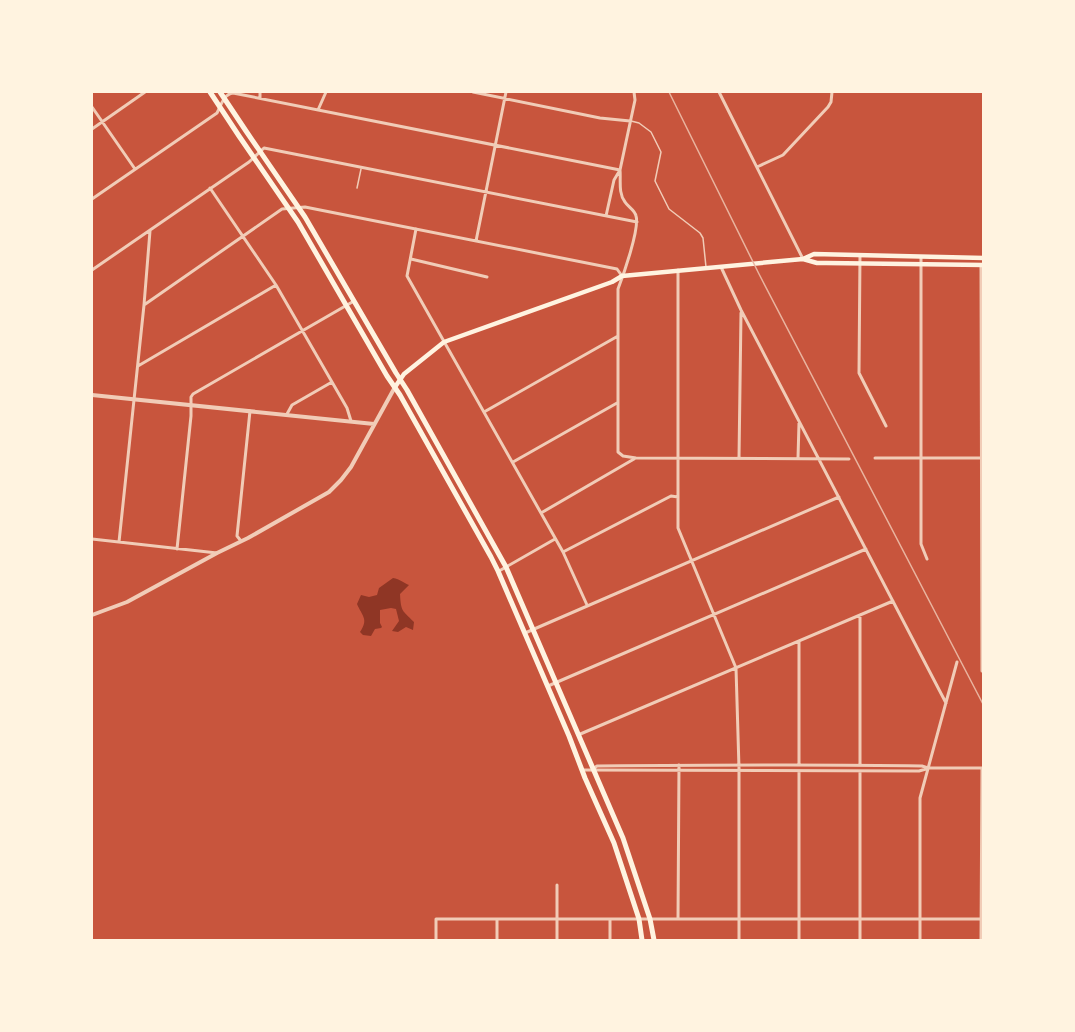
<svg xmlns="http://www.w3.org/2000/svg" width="1075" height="1032" font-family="Rubik,sans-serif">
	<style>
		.water { fill: #8f3625 }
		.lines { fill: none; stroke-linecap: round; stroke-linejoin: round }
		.service { stroke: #f1ccb7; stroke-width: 1.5 }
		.minor { stroke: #f1ccb7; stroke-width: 3 }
		.tertiary { stroke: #f1ccb7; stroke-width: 4 }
		.secondary { stroke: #fff3e0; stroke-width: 4.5 }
		.primary { stroke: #fff3e0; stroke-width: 5 }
		.rail { stroke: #e9b49f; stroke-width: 1.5 }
	</style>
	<rect width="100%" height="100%" fill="#c8553d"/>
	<!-- water -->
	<path class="water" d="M 393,578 C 400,579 404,583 409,585 L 400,594 C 401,612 402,610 414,622 L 413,630 L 406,627 L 398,632 L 392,631 L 399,621 L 396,609 L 391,608 L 380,610 L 380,623 L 382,627 L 381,628 L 375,629 L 371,636 L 363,635 L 360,632 C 369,619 362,616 357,604 L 361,595 L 369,597 L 377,595 L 379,588 Z"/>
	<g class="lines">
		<!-- service -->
		<path class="service" d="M 631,121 L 639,123 L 651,132 L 661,152 L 655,181 L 669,209 L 700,233 L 703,238 L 706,267
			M 357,188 L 361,169"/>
		<!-- minor -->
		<path class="minor" d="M 473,92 L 600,118 L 630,121
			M 719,92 L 803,259
			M 260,98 L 260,92
			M 92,107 L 135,169
			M 318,110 L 326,92
			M 92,129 L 145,92
			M 757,167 L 783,155 L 828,107 L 831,102 L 832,92
			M 620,170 C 621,180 618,193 625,202 C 628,207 635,210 636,216 C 640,228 623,276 618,289 L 618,452 L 623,456 L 636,458 L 849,459
			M 210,188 L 276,285 L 347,408 L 351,421
			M 92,199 L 217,113 C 221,105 224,94 233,93 L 620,170
			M 606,216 L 614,180 L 620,170 L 635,100 L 634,92
			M 416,229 L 407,276 L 563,552 L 587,605
			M 476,241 L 506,92
			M 860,255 L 859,373 L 886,426
			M 921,257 L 921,544 L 927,559
			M 411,259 L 487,277
			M 981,265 L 982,671
			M 721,267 L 741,310 L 946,703
			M 92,270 L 249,162 L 264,148 L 637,222
			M 678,270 L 678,528 L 736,668 L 739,768 L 739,940
			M 144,305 L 282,209 L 305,207 L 617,269 L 622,276
			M 138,366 L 276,285
			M 484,412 L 618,336
			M 287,414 L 292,405 L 332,382
			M 739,458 L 741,313
			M 798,458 L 799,423
			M 875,458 L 984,458
			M 513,462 L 617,403
			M 541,513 L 634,459
			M 92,539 L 217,553
			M 241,541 L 237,536 L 250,411
			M 119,542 L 144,305 L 150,231
			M 177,549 L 191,416 L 191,397 L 193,394 L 354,301
			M 563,552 L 671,496 L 678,497
			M 499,571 L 555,539
			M 525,633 L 839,497
			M 799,641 L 799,765
			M 548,686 L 866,549
			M 578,735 L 893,601
			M 860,765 L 860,615
			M 593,769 L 597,766 C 705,765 814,764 922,766 L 928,768 L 984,768
			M 582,770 L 919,771 L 926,769
			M 860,771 L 860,940
			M 497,919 L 497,940
			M 678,919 L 679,765
			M 436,940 L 436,919 L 984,919
			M 557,940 L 557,885
			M 610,940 L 610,919
			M 799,940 L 799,771
			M 920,940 L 920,798 L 957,662
			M 981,940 L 982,768"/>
		<!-- tertiary -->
		<path class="tertiary" d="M 92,395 L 374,424
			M 92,615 L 127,602 L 217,553 L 248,538 L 329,492 L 341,480 L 351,467 L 395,387"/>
		<!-- secondary -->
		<path class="secondary" d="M 803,259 L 817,263 L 826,263 L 984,265
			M 395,387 L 404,374 L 444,342 L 612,282 L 622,276 L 803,259 L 814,254 L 984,258"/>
		<!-- primary -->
		<path class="primary" d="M 210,92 L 239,136 L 298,222 L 387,376 L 400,395 L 491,557 L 498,571 L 569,736 L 585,778 L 614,843 L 639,919 L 642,940
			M 220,92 L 246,131 L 305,217 L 396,373 L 407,390 L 506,567 L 623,838 L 650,919 L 654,940"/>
		<!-- rail -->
		<path class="rail" d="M 669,92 L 759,274 L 984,706"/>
	</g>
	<!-- border -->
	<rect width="1075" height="1032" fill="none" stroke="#fff3e0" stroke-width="186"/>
</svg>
